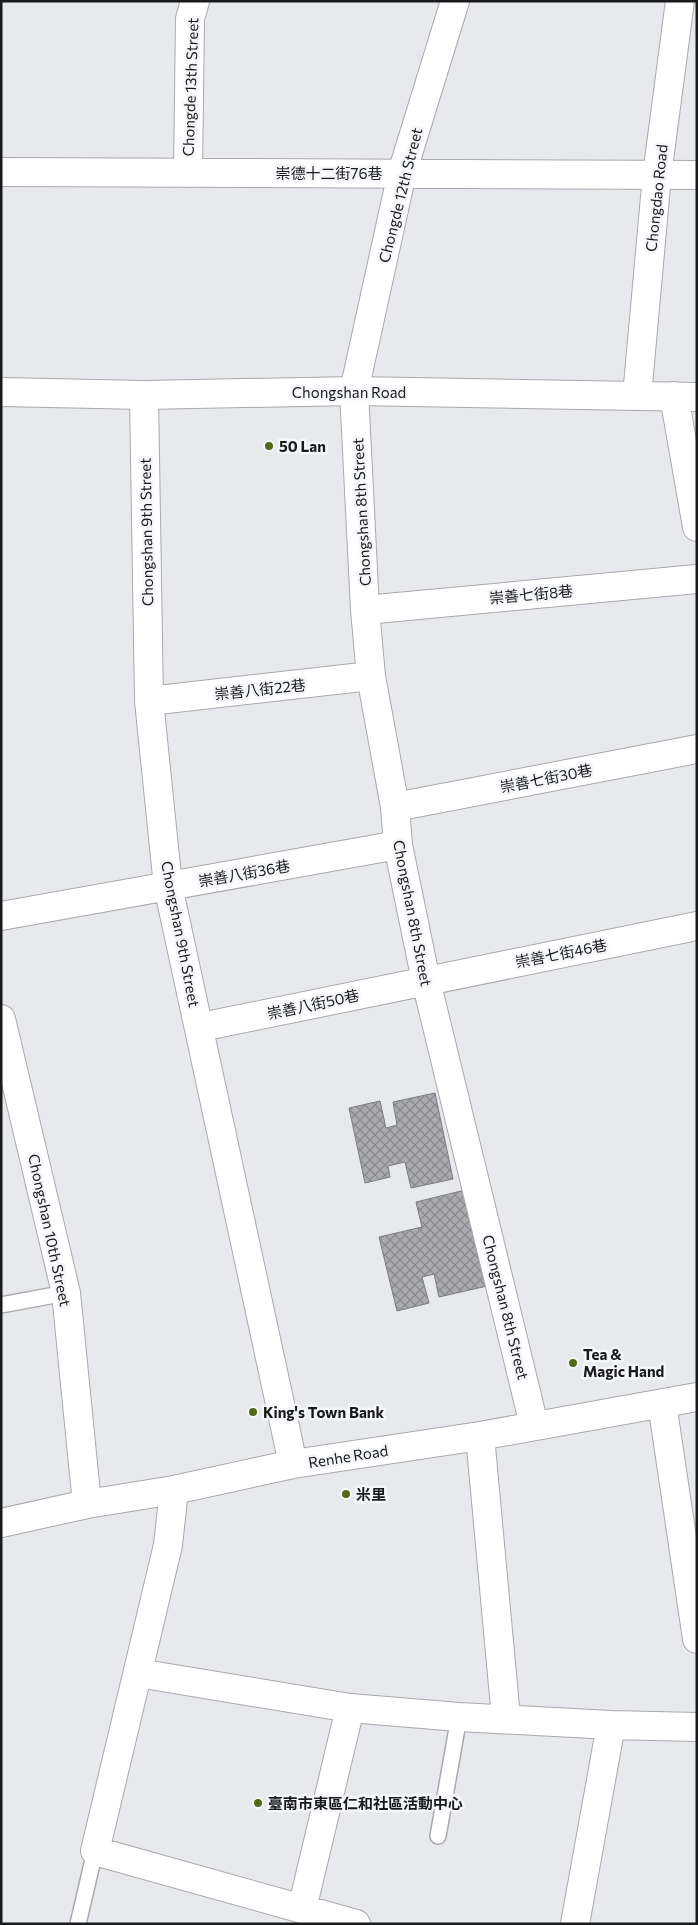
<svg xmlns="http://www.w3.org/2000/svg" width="698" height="1925" font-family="Commissioner,'Noto Sans TC',sans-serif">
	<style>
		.building { fill: url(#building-cross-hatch); stroke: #7c7d81 }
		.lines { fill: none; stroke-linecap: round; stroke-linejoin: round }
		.service-casing { stroke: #a9a9ad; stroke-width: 18 }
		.minor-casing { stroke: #a9a9ad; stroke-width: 30 }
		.tertiary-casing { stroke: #a9a9ad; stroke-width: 30 }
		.service { stroke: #fff; stroke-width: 15 }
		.minor { stroke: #fff; stroke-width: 28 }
		.tertiary { stroke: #fff; stroke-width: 28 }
		.poi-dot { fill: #536917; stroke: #f5f6fa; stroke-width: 2 }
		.labels { text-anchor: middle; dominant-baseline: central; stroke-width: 5; stroke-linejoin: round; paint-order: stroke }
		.street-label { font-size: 15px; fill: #191a1b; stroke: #f5f6fa }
		.poi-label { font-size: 15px; font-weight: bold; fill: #191a1b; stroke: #f5f6fa; text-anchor: start }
	</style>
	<defs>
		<pattern id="building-cross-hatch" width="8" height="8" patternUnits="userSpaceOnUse" patternTransform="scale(1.25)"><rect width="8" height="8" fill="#aaabaf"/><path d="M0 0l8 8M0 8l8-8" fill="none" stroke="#8a8a8e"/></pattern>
	</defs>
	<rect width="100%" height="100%" fill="#e8e9ed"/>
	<!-- building -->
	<path class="building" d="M 435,1093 L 453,1179 L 411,1188 L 405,1162 L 388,1166 L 390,1177 L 365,1183 L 349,1108 L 380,1101 L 386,1128 L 397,1125 L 393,1102 Z
		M 465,1190 L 487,1286 L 439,1297 L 434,1274 L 422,1277 L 429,1303 L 397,1311 L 379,1237 L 422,1227 L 416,1202 Z"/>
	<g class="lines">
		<!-- service casing -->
		<g class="service-casing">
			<path id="service" d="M 1,1305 L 66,1293
				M 438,1836 L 459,1717
				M 78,1924 L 95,1851"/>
		</g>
		<!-- minor casing -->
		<g class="minor-casing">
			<path id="minor" d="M 455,1 L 402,173 L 354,391 L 365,610 L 371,676 L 395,807 L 398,845 L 426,981 L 534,1425
				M 1,172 L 697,175
				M 188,173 L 190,19 L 195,1
				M 144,395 L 149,701 L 168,886 L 293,1464
				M 674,396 L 697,527
				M 365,610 L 697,579
				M 149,701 L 371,676
				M 395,807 L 697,749
				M 1,916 L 398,845
				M 1,1019 L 66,1293 L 87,1504
				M 201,1027 L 697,926
				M 662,1403 L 697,1639
				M 480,1436 L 506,1718
				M 174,1490 L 168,1545 L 95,1851 L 356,1924
				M 1,1523 L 87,1504 L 174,1490 L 293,1464 L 480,1436 L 697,1397
				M 138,1673 L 350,1708 L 459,1717 L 611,1725 L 697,1727
				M 302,1909 L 350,1708
				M 575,1924 L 611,1725"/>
		</g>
		<!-- tertiary casing -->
		<g class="tertiary-casing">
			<path id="tertiary" d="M 1,392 L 144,395 L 354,391 L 697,397
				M 637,396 L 657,175 L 680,1"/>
		</g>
		<!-- service -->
		<use href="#service" class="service"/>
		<!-- minor -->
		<use href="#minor" class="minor"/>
		<!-- tertiary -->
		<use href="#tertiary" class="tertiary"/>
	</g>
	<!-- markers -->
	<g class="poi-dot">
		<circle cx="269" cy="446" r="5"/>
		<circle cx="573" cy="1363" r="5"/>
		<circle cx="253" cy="1412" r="5"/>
		<circle cx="346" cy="1494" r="5"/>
		<circle cx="258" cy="1803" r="5"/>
	</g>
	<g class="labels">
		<!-- street labels -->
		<g class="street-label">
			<text transform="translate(190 87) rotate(-88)">Chongde 13th Street</text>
			<text x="329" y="173">崇德十二街76巷</text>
			<text transform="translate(400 195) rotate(-76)">Chongde 12th Street</text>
			<text transform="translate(656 198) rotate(-84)">Chongdao Road</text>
			<text x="349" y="392">Chongshan Road</text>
			<text transform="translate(361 512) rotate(-93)">Chongshan 8th Street</text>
			<text transform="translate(146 532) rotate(-91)">Chongshan 9th Street</text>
			<text transform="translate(531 594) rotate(-5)">崇善七街8巷</text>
			<text transform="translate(260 689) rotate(-6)">崇善八街22巷</text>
			<text transform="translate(546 778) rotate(-11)">崇善七街30巷</text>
			<text transform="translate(244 873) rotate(-10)">崇善八街36巷</text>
			<text transform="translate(413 913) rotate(79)">Chongshan 8th Street</text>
			<text transform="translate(181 934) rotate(79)">Chongshan 9th Street</text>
			<text transform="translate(561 953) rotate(-11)">崇善七街46巷</text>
			<text transform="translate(313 1004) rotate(-12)">崇善八街50巷</text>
			<text transform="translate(50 1230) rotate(78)">Chongshan 10th Street</text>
			<text transform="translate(506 1307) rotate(76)">Chongshan 8th Street</text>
			<text transform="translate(348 1456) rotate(-9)">Renhe Road</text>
		</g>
		<!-- poi labels -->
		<g class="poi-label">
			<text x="279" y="446">50 Lan</text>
			<text x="583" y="1354">Tea &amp;<tspan x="583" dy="17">Magic Hand</tspan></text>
			<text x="263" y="1412">King's Town Bank</text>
			<text x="356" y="1494">米里</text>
			<text x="268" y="1803">臺南市東區仁和社區活動中心</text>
		</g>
	</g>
	<!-- border -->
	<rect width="698" height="1925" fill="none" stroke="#191a1b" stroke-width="5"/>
</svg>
